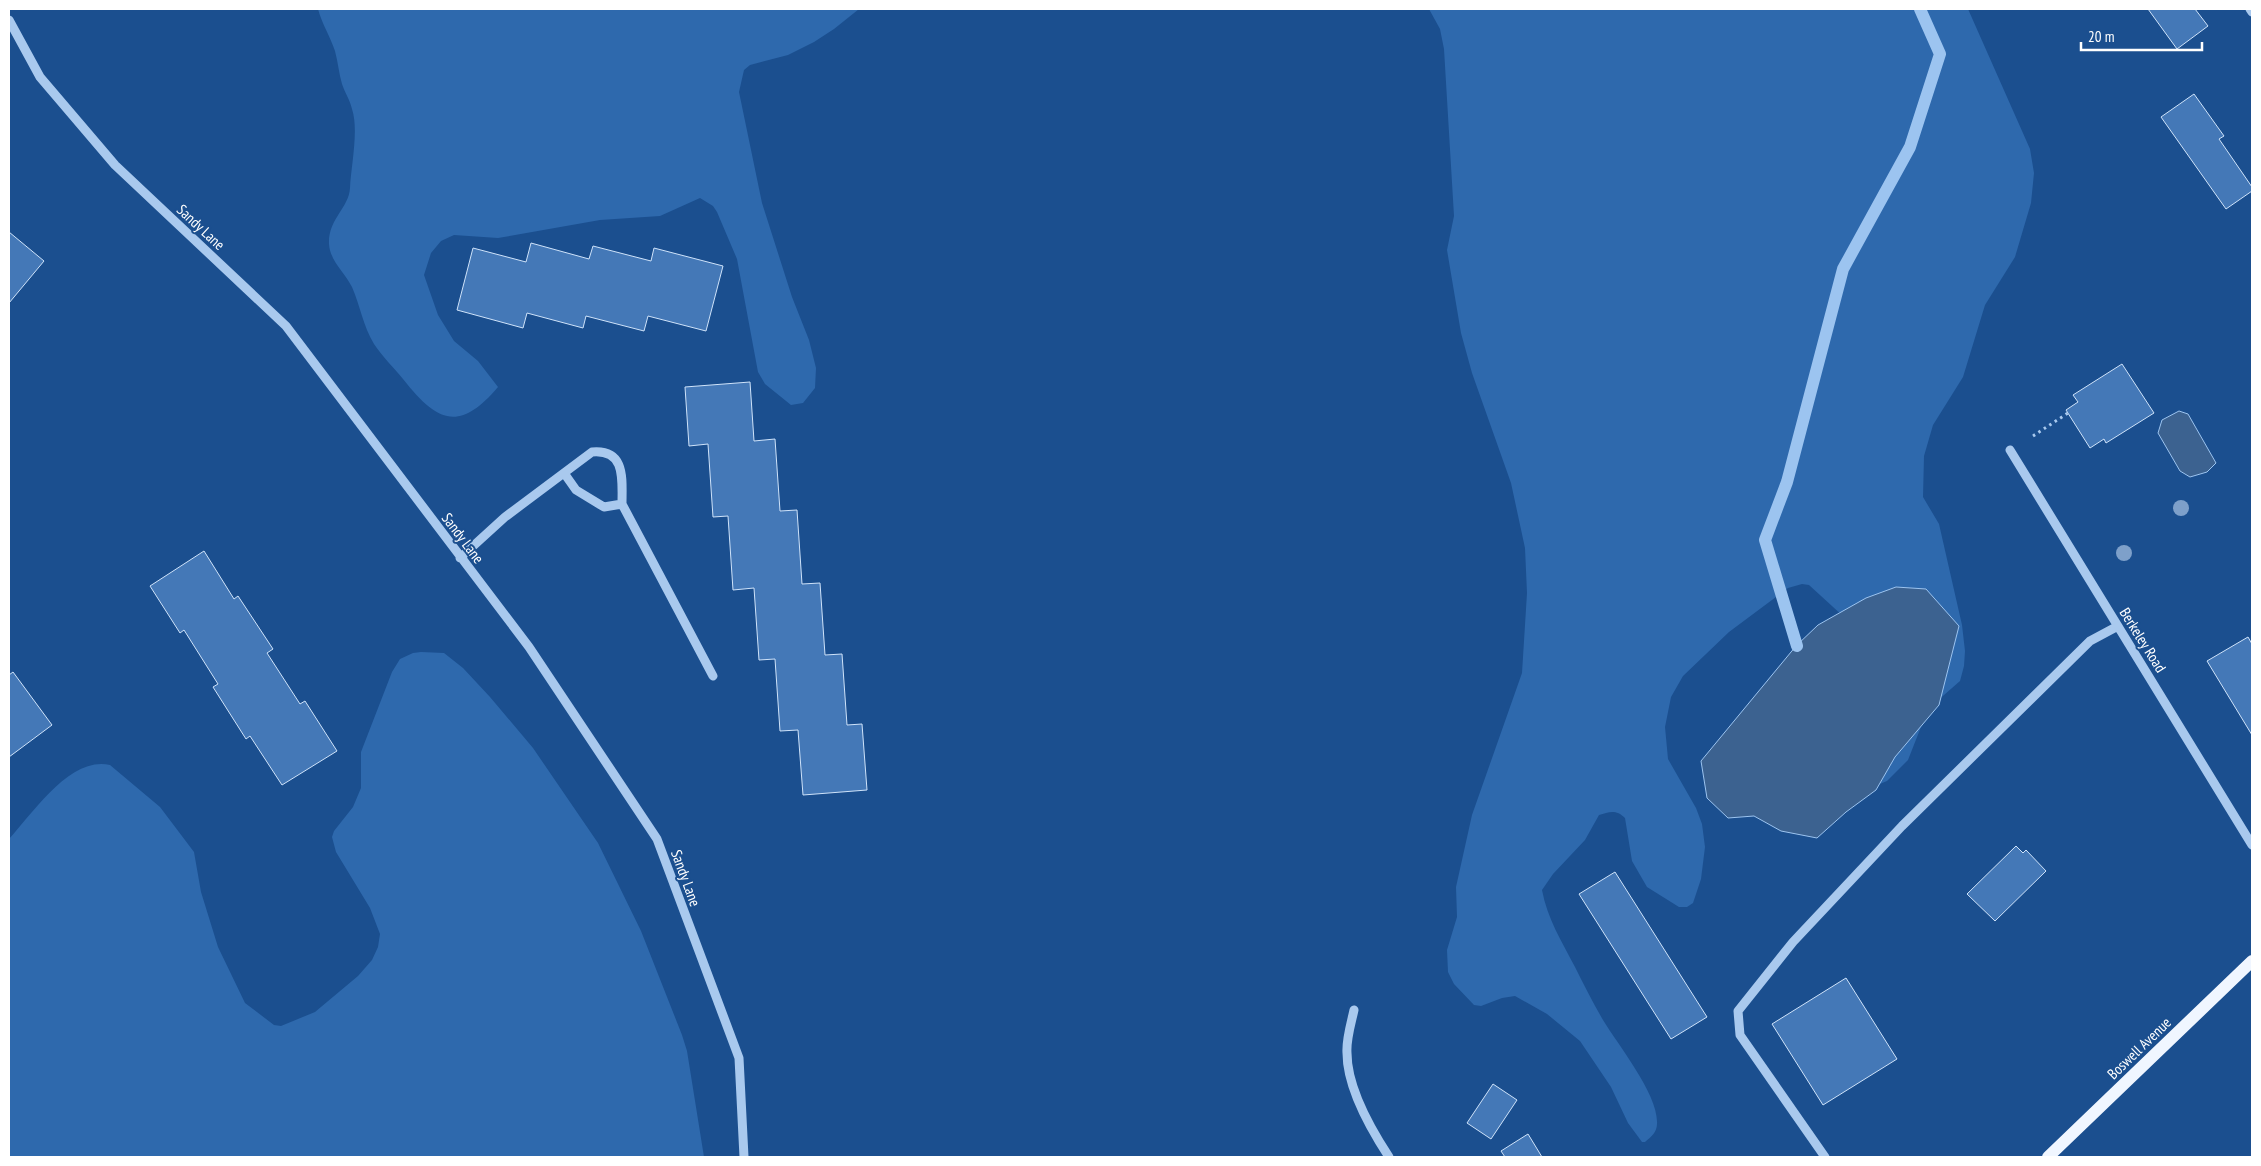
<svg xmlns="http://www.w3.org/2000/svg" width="2261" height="1166" font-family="'PT Sans Narrow',sans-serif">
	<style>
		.green { fill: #2e69ad }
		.water { fill: #3c6290; stroke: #9cc4f0 }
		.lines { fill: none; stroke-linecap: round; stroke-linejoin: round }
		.stream { stroke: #9cc4f0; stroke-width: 12 }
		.building { fill: #4478b7; stroke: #cfe3fa }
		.path { stroke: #a9c9ee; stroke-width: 3; stroke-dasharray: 2.5 4; stroke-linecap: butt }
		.minor { stroke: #a9c9ee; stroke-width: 9 }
		.major { stroke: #f0f6ff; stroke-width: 12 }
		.tree { fill: #7ea0ca }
		.labels { text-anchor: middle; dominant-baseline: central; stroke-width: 4; stroke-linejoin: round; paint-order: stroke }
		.street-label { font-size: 15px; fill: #fff; stroke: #1b4f8f }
	</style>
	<rect width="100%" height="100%" fill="#1b4f8f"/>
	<!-- green -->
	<path class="green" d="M 318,9 L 859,9 L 834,29 L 814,42 L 788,55 L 750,65 L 744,70 L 739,92 L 762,203 L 792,297 L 809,340 L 816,368 L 815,388 L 803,403 L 791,405 L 765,384 L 758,372 L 737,259 L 717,212 L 713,206 L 700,198 L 660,216 L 600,220 L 498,238 L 454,235 L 441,241 L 431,253 L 424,275 L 438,315 L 454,341 L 478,361 L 498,387 C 459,433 437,422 403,379 C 394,368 382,356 374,344 C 363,326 360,305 352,287 C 345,273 330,261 329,244 C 328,219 349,208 350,188 C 351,166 359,130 352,109 C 350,100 345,93 342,84 C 339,74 338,62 335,51 C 330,36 322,24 318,9 Z
		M 1429,9 L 1968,9 L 2030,149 L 2034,173 L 2031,203 L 2015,257 L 1985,305 L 1963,377 L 1933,425 L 1924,456 L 1923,497 L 1939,524 L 1962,625 L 1965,651 L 1964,666 L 1960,681 L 1928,709 L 1908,760 L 1887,781 L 1875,786 L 1844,617 L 1809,585 L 1802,584 L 1788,588 L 1729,632 L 1683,676 L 1671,697 L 1665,727 L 1668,759 L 1696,808 L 1702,824 L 1705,847 L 1701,879 L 1693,903 L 1687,907 L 1679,907 L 1647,887 L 1632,861 L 1625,818 C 1616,809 1609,812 1599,815 L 1585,840 L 1553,874 L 1542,890 C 1547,918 1562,942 1575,967 C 1584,985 1593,1003 1603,1020 C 1618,1045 1659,1095 1657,1124 C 1657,1132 1651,1137 1645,1142 L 1642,1142 L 1628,1123 L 1611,1087 L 1580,1041 L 1547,1014 L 1515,996 L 1502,998 L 1481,1006 L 1474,1005 L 1454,984 L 1448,972 L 1447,950 L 1457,917 L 1456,887 L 1472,815 L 1522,673 L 1527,593 L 1525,548 L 1511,483 L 1472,373 L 1461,333 L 1447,250 L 1454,216 L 1444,49 L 1440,29 Z
		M 421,652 L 444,653 L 463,668 L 490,697 L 533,748 L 598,843 L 641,931 L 682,1035 L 687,1051 L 704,1157 L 9,1157 L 9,839 C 33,813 70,756 110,765 L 160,807 L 194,852 L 201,892 L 218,947 L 245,1003 L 274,1025 L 281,1026 L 315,1012 L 358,976 L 372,960 L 378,947 L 380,934 L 370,908 L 336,852 L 332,837 L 334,831 L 353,807 L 361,788 L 361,752 L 392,672 L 400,659 L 413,653 Z"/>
	<!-- water -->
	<path class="water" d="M 2179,411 L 2188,414 L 2216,463 L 2207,472 L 2190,477 L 2180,471 L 2158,433 L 2162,420 Z
		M 1896,587 L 1926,589 L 1959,626 L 1939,705 L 1895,757 L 1876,790 L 1846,812 L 1817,838 L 1781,831 L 1754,816 L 1728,818 L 1707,798 L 1701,761 L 1796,646 L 1818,625 L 1866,598 Z"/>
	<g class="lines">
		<!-- stream -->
		<path class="stream" d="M 1797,646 L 1765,540 L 1787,482 L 1843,269 L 1910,147 L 1940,54 L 1920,9"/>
	</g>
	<!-- building -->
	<path class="building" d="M 2148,9 L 2195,9 L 2208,26 L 2177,49 Z
		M 2194,94 L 2224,136 L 2219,139 L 2252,187 L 2252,191 L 2226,209 L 2161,117 Z
		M 9,232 L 44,261 L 9,303 Z
		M 531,243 L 589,259 L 593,246 L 651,261 L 654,248 L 723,266 L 706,331 L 648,316 L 644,331 L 586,316 L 583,328 L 527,313 L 523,328 L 457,310 L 473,248 L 526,262 Z
		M 2122,364 L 2154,413 L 2106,443 L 2104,439 L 2090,448 L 2066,410 L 2078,402 L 2073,395 Z
		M 750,382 L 754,441 L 775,439 L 780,511 L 797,510 L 802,584 L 820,583 L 825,655 L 842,654 L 847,725 L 862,724 L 867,790 L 803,795 L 798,730 L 780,731 L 775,659 L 759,660 L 754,588 L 733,590 L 728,516 L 713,517 L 708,444 L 689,446 L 685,387 Z
		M 204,551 L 234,599 L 238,596 L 273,649 L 267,653 L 300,704 L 305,701 L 337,751 L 282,785 L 250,736 L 246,739 L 213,687 L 218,684 L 184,630 L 180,633 L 150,586 Z
		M 2248,637 L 2252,644 L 2252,735 L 2207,661 Z
		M 13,672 L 52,725 L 9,757 L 9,675 Z
		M 2016,846 L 2023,853 L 2026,850 L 2046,871 L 1995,921 L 1967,894 Z
		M 1615,872 L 1707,1017 L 1671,1039 L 1579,894 Z
		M 1846,978 L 1897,1059 L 1823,1105 L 1772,1024 Z
		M 1493,1084 L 1517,1100 L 1491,1139 L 1467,1123 Z
		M 1528,1134 L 1542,1157 L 1505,1157 L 1501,1151 Z"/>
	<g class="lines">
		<!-- path -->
		<path class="path" d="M 2033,436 L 2068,413"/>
		<!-- minor -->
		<path class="minor" d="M 2250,9 L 2252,12
			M 9,20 L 40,77 L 115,165 L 286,326 L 529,647 L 657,839 L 739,1058 L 744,1157
			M 2010,450 L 2252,845
			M 564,473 L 576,490 L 604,507 L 622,504
			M 460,558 L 505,517 L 592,452 C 626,449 622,479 622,504 L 713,676
			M 1354,1010 C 1351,1024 1346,1039 1347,1053 C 1347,1088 1370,1128 1389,1157
			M 1825,1157 L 1740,1035 L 1738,1011 L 1793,942 L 1902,826 L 2090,641 L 2118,626"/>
		<!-- major -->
		<path class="major" d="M 2048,1157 L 2252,961"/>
	</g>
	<!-- trees -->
	<g class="tree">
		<circle cx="2181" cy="508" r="8"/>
		<circle cx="2124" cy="553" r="8"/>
	</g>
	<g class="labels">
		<!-- street labels -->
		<g class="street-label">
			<text transform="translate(201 227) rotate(43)">Sandy Lane</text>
			<text transform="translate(463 538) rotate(53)">Sandy Lane</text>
			<text transform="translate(2143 640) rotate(58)">Berkeley Road</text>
			<text transform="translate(686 878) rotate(70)">Sandy Lane</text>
			<text transform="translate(2139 1048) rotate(-44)">Boswell Avenue</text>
		</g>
	</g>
	<!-- border -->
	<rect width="2261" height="1166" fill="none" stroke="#ffffff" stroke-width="20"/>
	<!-- scale -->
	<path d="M2081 42v8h121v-8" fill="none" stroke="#ffffff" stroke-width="2.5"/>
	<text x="2088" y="42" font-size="15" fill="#ffffff" stroke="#1b4f8f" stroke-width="4" paint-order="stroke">20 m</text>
</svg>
